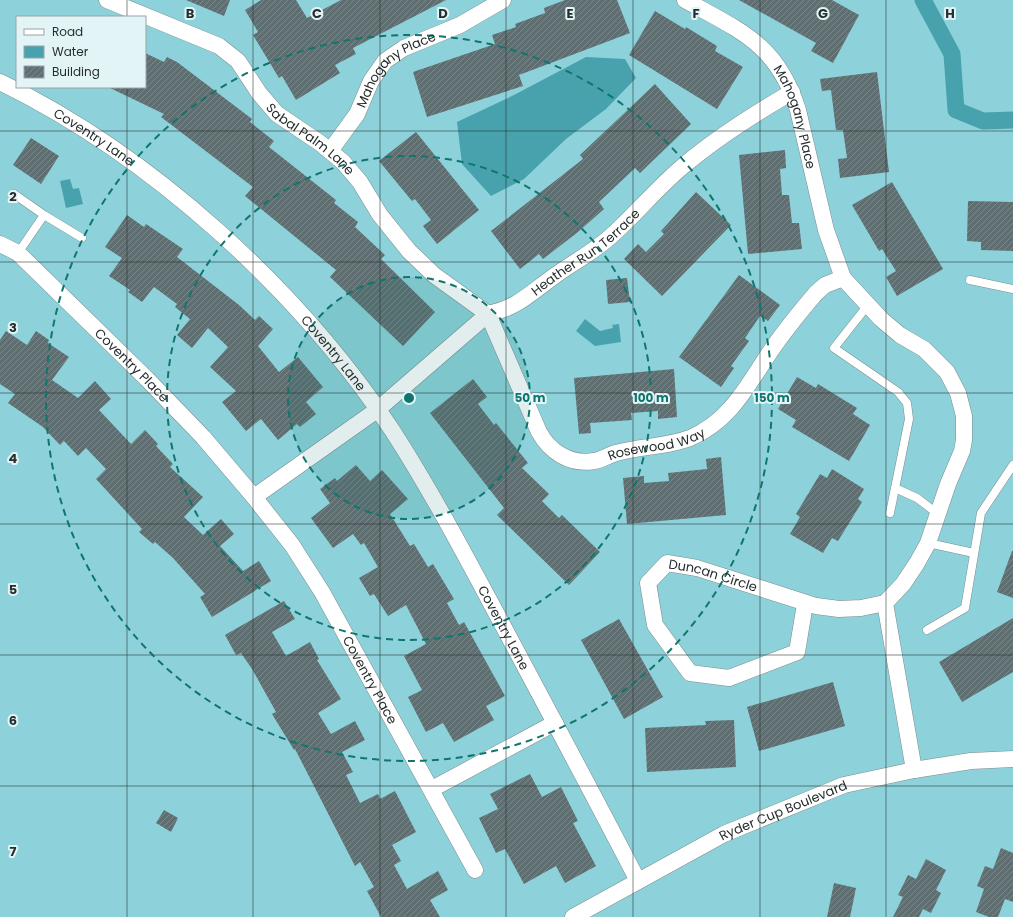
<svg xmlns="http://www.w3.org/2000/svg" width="1013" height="917" font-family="Poppins,sans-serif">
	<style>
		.grass { fill: #8dd2da; fill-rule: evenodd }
		.water { fill: #47a2ad }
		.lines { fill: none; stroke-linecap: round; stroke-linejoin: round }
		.canal { stroke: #47a2ad; stroke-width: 17 }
		.building { fill: url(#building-hatch) }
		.service-casing { stroke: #7d8d8e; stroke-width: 9 }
		.minor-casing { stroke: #7d8d8e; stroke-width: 17 }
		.service { stroke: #fff; stroke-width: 8 }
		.minor { stroke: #fff; stroke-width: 16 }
		.grid { fill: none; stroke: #262d2e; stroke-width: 1; stroke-opacity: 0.55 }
		.ring { fill: none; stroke: #0f766e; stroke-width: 2; stroke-dasharray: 7 5 }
		.labels { text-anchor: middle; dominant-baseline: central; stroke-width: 4; stroke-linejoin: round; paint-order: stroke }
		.street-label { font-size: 13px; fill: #262d2e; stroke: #e3f4f7 }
		.grid-label { font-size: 13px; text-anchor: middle; font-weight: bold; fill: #262d2e; stroke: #e3f4f7; stroke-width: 4; stroke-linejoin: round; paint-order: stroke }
		.centre { fill: #0f766e; stroke: #e3f4f7; stroke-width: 2 }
		.ring-label { font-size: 12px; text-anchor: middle; font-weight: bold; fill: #0f766e; stroke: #e3f4f7; stroke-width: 4; stroke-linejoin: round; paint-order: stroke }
	</style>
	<defs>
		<pattern id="building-hatch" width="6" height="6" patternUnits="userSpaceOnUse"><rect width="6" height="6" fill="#5f6e70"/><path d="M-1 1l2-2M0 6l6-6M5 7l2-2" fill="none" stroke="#7c8788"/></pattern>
	</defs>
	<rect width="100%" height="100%" fill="#d6e7e9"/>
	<!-- grass -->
	<path class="grass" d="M 0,0 L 1013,0 L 1013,917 L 0,917 ZM 17,17 L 145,17 L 145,87 L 17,87 Z"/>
	<!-- water -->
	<path class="water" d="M 586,57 L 625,59 L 636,78 L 606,109 L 566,139 L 524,179 L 491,196 L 462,164 L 457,122 L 514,95 Z
		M 70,179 L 73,189 L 79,188 L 83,204 L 66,208 L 60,181 Z
		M 585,319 L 600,331 L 613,328 L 612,325 L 619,324 L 621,342 L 595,346 L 576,331 Z"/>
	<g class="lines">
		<!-- canal -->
		<path class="canal" d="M 923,0 L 952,54 L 956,110 L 983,121 L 1013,120"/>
	</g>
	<!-- building -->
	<path class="building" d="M 186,0 L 230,0 L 224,16 Z
		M 261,0 L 296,0 L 307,18 L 341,0 L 446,0 L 353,48 L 356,54 L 335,65 L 340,73 L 296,100 L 282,76 L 279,78 L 253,35 L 258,32 L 245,10 Z
		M 565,0 L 617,0 L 630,33 L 519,75 L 523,86 L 427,117 L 413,72 L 495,44 L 492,35 L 516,27 L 515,24 L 545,13 L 544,8 Z
		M 739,0 L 832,0 L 859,15 L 833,63 L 811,51 L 816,43 Z
		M 655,11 L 685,29 L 686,27 L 717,46 L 715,51 L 743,67 L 717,109 L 629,55 Z
		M 145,53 L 164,62 L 167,57 L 177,62 L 252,119 L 250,122 L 274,141 L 269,147 L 336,200 L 334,203 L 358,222 L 355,227 L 385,255 L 381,259 L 435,312 L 403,346 L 330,277 L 336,270 L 245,196 L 253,187 L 161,117 L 164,114 L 108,87 L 145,87 Z
		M 877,72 L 889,172 L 840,178 L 838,159 L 847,158 L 843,130 L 836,130 L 831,90 L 822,91 L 820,79 Z
		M 655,84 L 691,124 L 640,173 L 635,168 L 599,202 L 604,209 L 578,232 L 543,259 L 539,254 L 520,269 L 491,231 L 583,159 L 580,155 Z
		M 416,132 L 479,210 L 437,244 L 423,226 L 431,220 L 415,199 L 412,201 L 379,161 Z
		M 31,138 L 59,156 L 41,184 L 13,165 Z
		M 785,150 L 786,168 L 780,169 L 782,195 L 789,195 L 792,223 L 799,223 L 802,249 L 748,254 L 739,155 Z
		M 892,182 L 943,269 L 897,296 L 886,277 L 896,271 L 882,249 L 879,251 L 852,205 Z
		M 696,192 L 731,225 L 662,296 L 624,259 L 638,244 L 646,252 L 664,234 L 661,231 Z
		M 968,201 L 1013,202 L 1013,251 L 981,250 L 981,242 L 967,241 Z
		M 127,215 L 144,227 L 146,224 L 183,249 L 177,257 L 239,305 L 255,320 L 259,316 L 273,329 L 258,346 L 279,372 L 298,357 L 323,387 L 306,402 L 316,414 L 300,427 L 297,424 L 278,440 L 261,419 L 246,431 L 222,402 L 236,391 L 210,367 L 228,347 L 208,328 L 192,348 L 177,335 L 190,319 L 175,307 L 177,304 L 154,287 L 142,302 L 128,292 L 130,290 L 109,276 L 122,258 L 105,247 Z
		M 739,275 L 780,305 L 768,321 L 760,316 L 745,338 L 749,341 L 731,366 L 734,368 L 721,387 L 679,357 Z
		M 627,278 L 630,302 L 608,304 L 606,280 Z
		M 6,331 L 27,345 L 36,331 L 49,340 L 48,343 L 69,357 L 52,380 L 78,398 L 95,381 L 111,399 L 99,410 L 131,444 L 145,430 L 158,444 L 156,446 L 173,464 L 170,467 L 203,497 L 184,517 L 203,535 L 221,519 L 234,534 L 220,546 L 243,571 L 259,561 L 271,581 L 212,617 L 200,597 L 205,594 L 173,558 L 155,542 L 153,544 L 139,532 L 142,529 L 96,479 L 106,469 L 86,448 L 78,456 L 64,441 L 60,445 L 43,427 L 8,403 L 15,394 L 0,384 L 0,340 Z
		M 674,369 L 677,417 L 658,419 L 658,411 L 631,413 L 632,420 L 590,423 L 591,433 L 579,434 L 574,378 Z
		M 797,377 L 816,388 L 818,384 L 857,408 L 853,414 L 870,425 L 849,461 L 792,427 L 796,420 L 778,409 Z
		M 473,379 L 487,397 L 478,404 L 494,425 L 496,423 L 528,463 L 522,468 L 549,494 L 542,501 L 559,518 L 562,515 L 600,552 L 569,585 L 497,515 L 504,508 L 430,413 Z
		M 721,457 L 726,515 L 627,524 L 623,478 L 644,476 L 644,483 L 669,481 L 668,473 L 707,469 L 706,459 Z
		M 356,465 L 370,481 L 382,470 L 408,499 L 390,514 L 410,546 L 414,544 L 428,567 L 433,564 L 454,599 L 447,603 L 459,625 L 464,622 L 505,696 L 486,706 L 494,720 L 454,742 L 443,723 L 426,732 L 408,697 L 422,690 L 404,656 L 426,644 L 406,605 L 388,616 L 374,594 L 370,596 L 359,578 L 378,567 L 364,543 L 361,545 L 353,534 L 333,548 L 311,518 L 330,503 L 320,489 L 335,478 L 337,481 Z
		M 832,469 L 864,489 L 858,499 L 862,502 L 838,541 L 832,538 L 823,553 L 790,534 L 800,517 L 796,514 L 820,474 L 827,478 Z
		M 1012,551 L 1013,551 L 1013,598 L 997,592 Z
		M 284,601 L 295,619 L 272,632 L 286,656 L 310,642 L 319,659 L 317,660 L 341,699 L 318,713 L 331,734 L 355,721 L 365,740 L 342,752 L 353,772 L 346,775 L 360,803 L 378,794 L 380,799 L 395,791 L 416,832 L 392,845 L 401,861 L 394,865 L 407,889 L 438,871 L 448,890 L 430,900 L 440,917 L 381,917 L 367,891 L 374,887 L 360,862 L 355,866 L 295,749 L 294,750 L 272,714 L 276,712 L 252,669 L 241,653 L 236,655 L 225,635 Z
		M 1013,618 L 1013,672 L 962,702 L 939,662 Z
		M 619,619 L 663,697 L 624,719 L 581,640 Z
		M 833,682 L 845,726 L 759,751 L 747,707 Z
		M 734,720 L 736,767 L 647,772 L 645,728 L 706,725 L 705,721 Z
		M 530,774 L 542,797 L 561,787 L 578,821 L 573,823 L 596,866 L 565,883 L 556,866 L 524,884 L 505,849 L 496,853 L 479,818 L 498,809 L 490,794 Z
		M 164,810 L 178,818 L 171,832 L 156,823 Z
		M 1001,848 L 1013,853 L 1013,902 L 1005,899 L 998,917 L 989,917 L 976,912 L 984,889 L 977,886 L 985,866 L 993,869 Z
		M 926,859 L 946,870 L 936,890 L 941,893 L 931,913 L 923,909 L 919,917 L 893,917 L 903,897 L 898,895 L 908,875 L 916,879 Z
		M 834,883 L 856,888 L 850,917 L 827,917 Z"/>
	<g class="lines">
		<!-- service casing -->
		<g class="service-casing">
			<path id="service" d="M 14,194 L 44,215 L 18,253
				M 44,215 L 82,238
				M 970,280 L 1013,289
				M 868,305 L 834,348 L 898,392 L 907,403 L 909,419 L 890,513
				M 895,488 L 917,498 L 938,514
				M 928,543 L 974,553
				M 927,630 L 965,608 L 981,513 L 1013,465"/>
		</g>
		<!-- minor casing -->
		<g class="minor-casing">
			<g id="minor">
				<path id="s1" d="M 107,0 L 219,46 L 238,61 L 259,93 L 277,114 L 320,143 L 343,162 L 360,182 L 380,215 L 409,251 L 434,275 L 488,314 L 539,432 C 550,452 570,465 594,461 C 601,460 609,455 616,453 C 640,446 667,447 690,438 C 728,422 745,390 766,358 C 781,335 798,314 816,293 L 825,285 L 843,278"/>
				<path id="s2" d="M 685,0 C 742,32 777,44 798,110 L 826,230 L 843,278 L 881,319 L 900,335 L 924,349 L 947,372 L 958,393 L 964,416 L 964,440 L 962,451 L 948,484 L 928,543 L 917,563 L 903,584 L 885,603 L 914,770"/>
				<path id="s3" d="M 0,82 C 152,156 299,290 392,430 C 432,492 466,557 501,622 C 547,708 593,794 638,881"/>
				<path id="s4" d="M 330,151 L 357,114 L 371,81 L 385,61 L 404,48 L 460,25 L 503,0"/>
				<path id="s5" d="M 0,244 L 18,253 L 147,379 L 203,437 L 254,497 L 292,545 L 322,592 L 475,870"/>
				<path id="s6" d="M 254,497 L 377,410 L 488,314 C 518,307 528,295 553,277 C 572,263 592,253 610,237 C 635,215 656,189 682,167 C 716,138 754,114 792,92"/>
				<path id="s7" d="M 805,604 L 797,652 L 729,678 L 690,673 L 655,625 L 648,583 L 667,563 L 697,568 L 816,606 L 839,609 L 861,608 L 885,603"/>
				<path d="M 432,789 L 555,723"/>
				<path id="s8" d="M 573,917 L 724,834 L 844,785 L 914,770 L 971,761 L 1013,759"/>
			</g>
		</g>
		<!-- service -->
		<use href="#service" class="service"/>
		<!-- minor -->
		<use href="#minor" class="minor"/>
	</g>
	<!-- grid -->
	<path class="grid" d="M 127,0 L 127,17M 253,0 L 253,917M 380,0 L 380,917M 506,0 L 506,917M 633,0 L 633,917M 760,0 L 760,917M 886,0 L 886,917M 127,87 L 127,917M 0,131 L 1013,131M 0,262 L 1013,262M 0,393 L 1013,393M 0,524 L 1013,524M 0,655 L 1013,655M 0,786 L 1013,786"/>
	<!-- distance rings -->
	<circle cx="409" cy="398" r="121" fill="#0f766e" fill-opacity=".12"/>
	<g class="ring">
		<circle cx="409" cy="398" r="121"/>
		<circle cx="409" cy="398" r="242"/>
		<circle cx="409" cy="398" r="363"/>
	</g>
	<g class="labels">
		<!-- street labels -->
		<g class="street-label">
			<text stroke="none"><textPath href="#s4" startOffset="108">Mahogany Place</textPath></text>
			<text stroke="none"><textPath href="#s2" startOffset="169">Mahogany Place</textPath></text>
			<text stroke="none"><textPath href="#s3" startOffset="109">Coventry Lane</textPath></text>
			<text stroke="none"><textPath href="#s1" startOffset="253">Sabal Palm Lane</textPath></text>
			<text stroke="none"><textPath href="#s6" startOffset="414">Heather Run Terrace</textPath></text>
			<text stroke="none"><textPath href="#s3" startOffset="433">Coventry Lane</textPath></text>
			<text stroke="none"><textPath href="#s5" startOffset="180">Coventry Place</textPath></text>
			<text stroke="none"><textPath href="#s1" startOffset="765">Rosewood Way</textPath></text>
			<text stroke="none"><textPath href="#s7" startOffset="338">Duncan Circle</textPath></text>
			<text stroke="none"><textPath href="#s3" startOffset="757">Coventry Lane</textPath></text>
			<text stroke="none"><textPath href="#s5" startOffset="577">Coventry Place</textPath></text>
			<text stroke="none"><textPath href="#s8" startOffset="236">Ryder Cup Boulevard</textPath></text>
		</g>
	</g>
	<g class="grid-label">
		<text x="190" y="18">B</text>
		<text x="317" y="18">C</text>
		<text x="443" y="18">D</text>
		<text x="570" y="18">E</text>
		<text x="696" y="18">F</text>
		<text x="823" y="18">G</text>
		<text x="950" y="18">H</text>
		<text x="13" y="201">2</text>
		<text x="13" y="332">3</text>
		<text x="13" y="463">4</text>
		<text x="13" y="594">5</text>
		<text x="13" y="725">6</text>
		<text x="13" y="856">7</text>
	</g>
	<circle cx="409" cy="398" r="6" class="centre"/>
	<g class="ring-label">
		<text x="530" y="402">50 m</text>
		<text x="651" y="402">100 m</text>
		<text x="772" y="402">150 m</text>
	</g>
	<!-- legend -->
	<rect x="16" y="16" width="130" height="72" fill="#e3f4f7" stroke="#97a4a7"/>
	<rect x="24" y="29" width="20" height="6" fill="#ffffff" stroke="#97a4a7"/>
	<text x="52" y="36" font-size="12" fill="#262d2e">Road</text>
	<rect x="24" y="46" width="20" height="12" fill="#47a2ad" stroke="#97a4a7"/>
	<text x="52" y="56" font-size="12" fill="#262d2e">Water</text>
	<rect x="24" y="66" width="20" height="12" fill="url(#building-hatch)" stroke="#97a4a7"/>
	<text x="52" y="76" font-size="12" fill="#262d2e">Building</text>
</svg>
